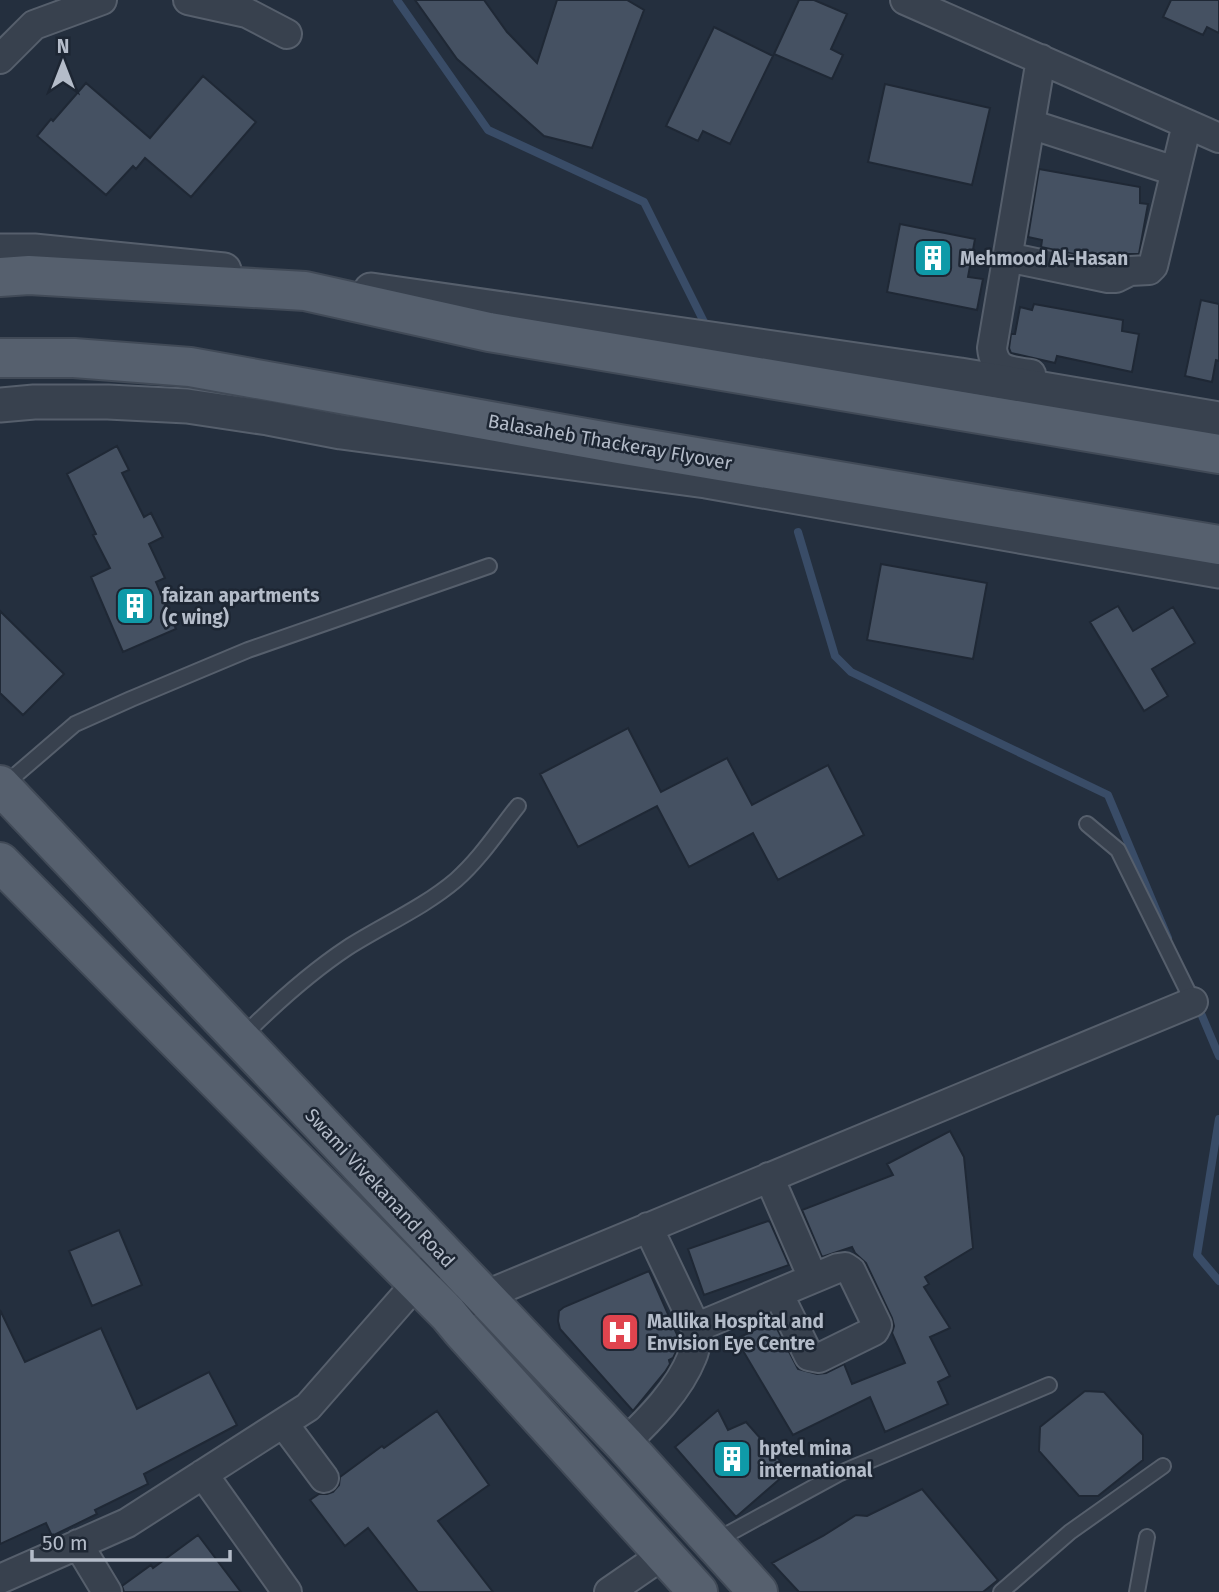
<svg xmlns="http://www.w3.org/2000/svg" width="1219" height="1592" font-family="'Fira Sans',sans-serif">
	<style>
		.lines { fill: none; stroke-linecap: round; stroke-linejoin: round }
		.stream { stroke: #394c67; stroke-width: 8 }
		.building { fill: #455162; stroke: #1f2835; stroke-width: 2 }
		.service-casing { stroke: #565f6c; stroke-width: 18 }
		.minor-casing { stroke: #565f6c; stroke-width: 32 }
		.tertiary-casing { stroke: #565f6c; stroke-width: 37 }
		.primary-casing { stroke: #414a57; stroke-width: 42 }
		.service { stroke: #38414e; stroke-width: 14 }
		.minor { stroke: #38414e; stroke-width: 28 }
		.tertiary { stroke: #38414e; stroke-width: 33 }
		.primary { stroke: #56606e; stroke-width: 38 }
		.labels { text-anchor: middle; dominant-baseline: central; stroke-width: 5; stroke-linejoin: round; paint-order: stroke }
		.poi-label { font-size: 19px; font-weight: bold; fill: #b4bcc9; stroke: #1d2633; text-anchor: start }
		.street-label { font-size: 19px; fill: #b4bcc9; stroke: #1d2633 }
	</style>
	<rect width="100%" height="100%" fill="#242f3e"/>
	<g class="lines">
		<!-- stream -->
		<path class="stream" d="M 397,0 L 488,130 L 644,202 L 704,322
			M 798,532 L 835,656 L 851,672 L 1108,795 L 1168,938
			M 1197,1004 L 1219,1056
			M 1219,1119 L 1197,1255 L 1219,1281"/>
	</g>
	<!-- building -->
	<path class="building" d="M 415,0 L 484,0 L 507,32 L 537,63 L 557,0 L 627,0 L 644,10 L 592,148 L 544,136 L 457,59 Z
		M 799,0 L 814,0 L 847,14 L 831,49 L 843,55 L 832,79 L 774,54 Z
		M 1171,0 L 1219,0 L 1219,33 L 1207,27 L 1203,35 L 1163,17 Z
		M 714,27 L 773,56 L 730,144 L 703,131 L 698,141 L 666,126 Z
		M 203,76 L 256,122 L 191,197 L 145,158 L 136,169 L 133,166 L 106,195 L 37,136 L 51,119 L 53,121 L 86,83 L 150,138 Z
		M 885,84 L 990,108 L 972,185 L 868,162 Z
		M 1039,169 L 1140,187 L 1140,203 L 1148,204 L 1139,254 L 1129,254 L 1116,260 L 1093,258 L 1041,247 L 1042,240 L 1028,237 Z
		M 900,224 L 975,239 L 968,277 L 983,279 L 977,310 L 887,292 Z
		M 1201,300 L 1219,304 L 1219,361 L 1216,360 L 1212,382 L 1185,376 Z
		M 1034,304 L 1123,320 L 1122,331 L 1139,334 L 1132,372 L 1057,356 L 1055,363 L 1011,353 L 1009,348 L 1011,334 L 1015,334 L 1020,307 L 1032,310 Z
		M 117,446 L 129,470 L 122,473 L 144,517 L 151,513 L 163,537 L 149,544 L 165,578 L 156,582 L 176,629 L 123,652 L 91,577 L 110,568 L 93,535 L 96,534 L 67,474 Z
		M 881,564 L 987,583 L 973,659 L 867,640 Z
		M 1118,606 L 1133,631 L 1173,607 L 1195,643 L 1152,669 L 1168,696 L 1144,711 L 1090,622 Z
		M 0,611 L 64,674 L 23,715 L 0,693 Z
		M 628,728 L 661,792 L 727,758 L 752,805 L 828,765 L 864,835 L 778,880 L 753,833 L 689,867 L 657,806 L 578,847 L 540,774 Z
		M 950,1131 L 964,1157 L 973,1248 L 925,1277 L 929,1284 L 924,1287 L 950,1328 L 930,1337 L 950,1376 L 938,1382 L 948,1404 L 885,1432 L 870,1397 L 793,1435 L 736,1339 L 773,1321 L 798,1369 L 817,1374 L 826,1373 L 844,1364 L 852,1384 L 905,1363 L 892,1333 L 894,1326 L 892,1318 L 866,1263 L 855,1253 L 852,1247 L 822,1257 L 802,1210 L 893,1175 L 887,1164 Z
		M 768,1221 L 770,1222 L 789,1265 L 704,1295 L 688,1249 Z
		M 119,1230 L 142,1285 L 92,1306 L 69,1251 Z
		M 649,1271 L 679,1339 L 678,1348 L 673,1358 L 669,1360 L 670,1364 L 665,1372 L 633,1411 L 560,1329 L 558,1321 L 559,1311 L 564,1307 Z
		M 0,1310 L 25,1362 L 101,1328 L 137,1409 L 209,1372 L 237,1425 L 144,1474 L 148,1484 L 95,1510 L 97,1514 L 52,1536 L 46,1523 L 0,1544 Z
		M 1085,1391 L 1104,1392 L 1143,1435 L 1143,1460 L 1098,1496 L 1079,1496 L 1039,1451 L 1040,1427 Z
		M 718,1410 L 728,1430 L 746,1422 L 789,1471 L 736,1517 L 675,1447 Z
		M 437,1411 L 489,1485 L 438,1521 L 493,1592 L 418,1592 L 368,1528 L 345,1546 L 310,1500 L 319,1494 L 327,1494 L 333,1492 L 339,1485 L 340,1477 L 382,1446 L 384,1448 Z
		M 922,1489 L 998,1580 L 983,1592 L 799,1592 L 772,1563 L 823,1536 L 856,1515 L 867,1516 Z
		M 198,1535 L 241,1592 L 124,1592 L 122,1586 L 151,1565 L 153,1568 Z"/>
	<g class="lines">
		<!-- service casing -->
		<g class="service-casing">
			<path id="service" d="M 3,786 L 75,724 L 131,699 L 248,650 L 489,566
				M 1087,824 L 1118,850 L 1193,1002
				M 241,1038 C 274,1005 308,974 347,948 C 383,925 423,908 456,880 C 480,859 498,831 518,806
				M 715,1541 L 838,1474 L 1049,1385
				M 1001,1592 L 1070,1532 L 1163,1466
				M 1137,1592 L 1147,1537"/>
		</g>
		<!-- minor casing -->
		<g class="minor-casing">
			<path id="minor" d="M 188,0 L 247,13 L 287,34
				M 905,0 L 1219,138
				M 0,59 L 34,25 L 102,0
				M 1030,124 L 1175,171
				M 1007,257 L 1108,278 L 1116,278 L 1130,271 L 1149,270 L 1153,266 L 1187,124
				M 1031,374 C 1012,371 994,372 992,348 L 1041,59
				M 769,1177 L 813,1278
				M 648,1227 L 697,1330
				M 469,1302 L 1193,1002
				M 283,1423 L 324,1478
				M 624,1444 C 649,1420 679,1390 692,1357 C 696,1349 696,1339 697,1330 L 707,1323 L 838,1268 L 845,1267 L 851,1271 L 877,1325 L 874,1331 L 819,1358 L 809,1356 L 778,1293
				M 203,1474 L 287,1592
				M 78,1544 L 107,1592
				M 0,1579 L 127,1523 L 308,1407 L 429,1269
				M 609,1592 L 664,1554"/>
		</g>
		<!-- tertiary casing -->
		<g class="tertiary-casing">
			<path id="tertiary" d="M 0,251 L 34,251 L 224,270
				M 371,290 L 960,375 L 1219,419
				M 0,405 L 34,402 L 108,402 L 187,406 L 268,418 L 341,432 L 706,481 L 1219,571"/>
		</g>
		<!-- primary casing -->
		<g class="primary-casing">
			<path id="primary" d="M 0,277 L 29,275 L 305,291 L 489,332 L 1219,454
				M 0,358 L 74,358 L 190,367 L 619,444 L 1219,545
				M 0,785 L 624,1444 L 758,1592
				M 0,862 L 448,1314 L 462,1331 L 698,1592"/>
		</g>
		<!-- service -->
		<use href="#service" class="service"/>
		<!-- minor -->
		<use href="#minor" class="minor"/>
		<!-- tertiary -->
		<use href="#tertiary" class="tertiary"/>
		<!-- primary -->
		<use href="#primary" class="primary"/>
	</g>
	<!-- icons -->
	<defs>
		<g id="building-square" transform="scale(2.0125)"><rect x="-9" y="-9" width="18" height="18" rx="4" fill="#0f9aa8" stroke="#1d2633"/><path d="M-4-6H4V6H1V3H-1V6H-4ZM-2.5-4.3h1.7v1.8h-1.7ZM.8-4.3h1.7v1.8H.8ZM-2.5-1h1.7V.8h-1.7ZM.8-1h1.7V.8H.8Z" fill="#fff"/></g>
		<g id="hospital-square" transform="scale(2.0125)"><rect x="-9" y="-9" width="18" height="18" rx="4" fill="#e0444e" stroke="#1d2633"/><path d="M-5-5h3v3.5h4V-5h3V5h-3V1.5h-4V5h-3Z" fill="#fff"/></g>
	</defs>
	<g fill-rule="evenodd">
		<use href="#building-square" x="933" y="258"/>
		<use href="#building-square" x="135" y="606"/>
		<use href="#hospital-square" x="620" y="1332"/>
		<use href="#building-square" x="732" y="1459"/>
	</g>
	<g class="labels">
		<!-- poi labels -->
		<g class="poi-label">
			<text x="960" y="258">Mehmood Al-Hasan</text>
			<text x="162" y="595">faizan apartments<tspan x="162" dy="22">(c wing)</tspan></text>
			<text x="647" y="1321">Mallika Hospital and<tspan x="647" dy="22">Envision Eye Centre</tspan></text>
			<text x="759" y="1448">hptel mina<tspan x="759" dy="22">international</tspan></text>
		</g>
		<!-- street labels -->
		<g class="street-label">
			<text transform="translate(610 442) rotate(10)">Balasaheb Thackeray Flyover</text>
			<text transform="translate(380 1188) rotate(47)">Swami Vivekanand Road</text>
		</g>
	</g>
	<!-- north arrow -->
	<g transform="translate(63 63)" stroke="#1d2633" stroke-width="5" paint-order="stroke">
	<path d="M0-5L12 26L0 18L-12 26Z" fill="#b4bcc9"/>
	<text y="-10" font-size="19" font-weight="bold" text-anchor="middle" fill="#b4bcc9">N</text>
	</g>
	<!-- scale -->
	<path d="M32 1550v10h198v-10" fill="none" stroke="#b4bcc9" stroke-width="3.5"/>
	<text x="42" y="1550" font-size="21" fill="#b4bcc9" stroke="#1d2633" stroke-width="5" paint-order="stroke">50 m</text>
</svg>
